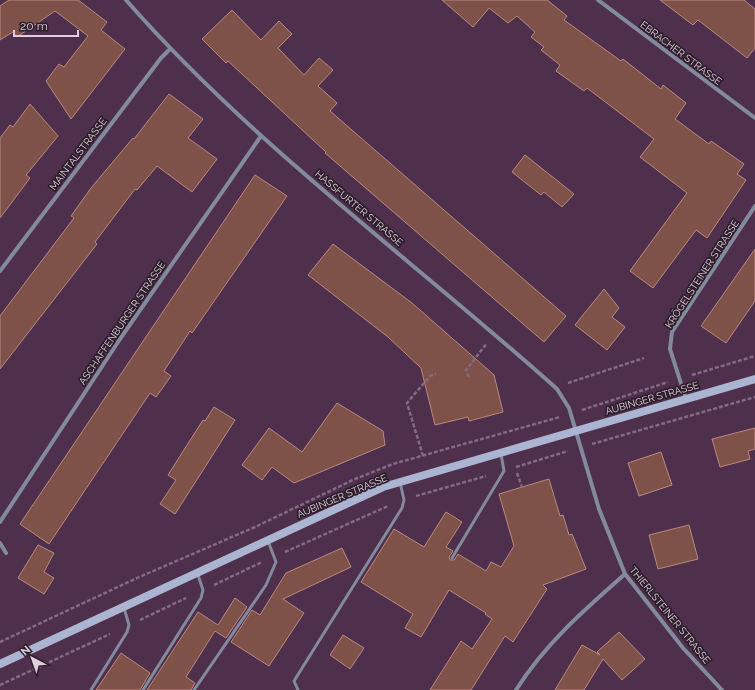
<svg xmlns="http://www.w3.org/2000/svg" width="755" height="690" font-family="Raleway,sans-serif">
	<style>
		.building { fill: #7e5149; stroke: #ba8981 }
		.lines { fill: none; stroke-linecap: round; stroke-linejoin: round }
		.path { stroke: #846a82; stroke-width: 2.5; stroke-dasharray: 4 2; stroke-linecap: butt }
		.lane { stroke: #838a9c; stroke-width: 3 }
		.street { stroke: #838a9c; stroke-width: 4 }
		.secondary { stroke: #abb5d1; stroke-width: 8 }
		.labels { text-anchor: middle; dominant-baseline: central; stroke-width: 3.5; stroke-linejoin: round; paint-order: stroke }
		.street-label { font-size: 10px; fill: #e0cdde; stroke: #2c1e2a }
	</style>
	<rect width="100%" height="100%" fill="#4e304c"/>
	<!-- building -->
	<path class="building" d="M 9,0 L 78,0 L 107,22 L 101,30 L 125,49 L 71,119 L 46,81 L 59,64 L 64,67 L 88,36 L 55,11 L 17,37 L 13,32 L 0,40 L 0,6 Z
		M 442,0 L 547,0 L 567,16 L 564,20 L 621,61 L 623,59 L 661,89 L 663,85 L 686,103 L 675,119 L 709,144 L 711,141 L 744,164 L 737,174 L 746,180 L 707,238 L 696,230 L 653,288 L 630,271 L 687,193 L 640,157 L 654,139 L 587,88 L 584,91 L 556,71 L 560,65 L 541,50 L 544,47 L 531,37 L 535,32 L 517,16 L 508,23 L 489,8 L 473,27 Z
		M 660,0 L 744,0 L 755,9 L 755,48 L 747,58 L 698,20 L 693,25 Z
		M 232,10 L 261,40 L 279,21 L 292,34 L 278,48 L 304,75 L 319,58 L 333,70 L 318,86 L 337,103 L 330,111 L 566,316 L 544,342 L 325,153 L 326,152 L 228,61 L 226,63 L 202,39 Z
		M 169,94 L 203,119 L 188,138 L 217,159 L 192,192 L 157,166 L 137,190 L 135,189 L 95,242 L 97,244 L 0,369 L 0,316 L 74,218 L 71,216 L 91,188 L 133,138 L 134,139 Z
		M 30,104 L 58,136 L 26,175 L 30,178 L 0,218 L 0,138 L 10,125 L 13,127 Z
		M 525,155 L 574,194 L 562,207 L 544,192 L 541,195 L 512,172 Z
		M 255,175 L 287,196 L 192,333 L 190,331 L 164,371 L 171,376 L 156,397 L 150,393 L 49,544 L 20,524 Z
		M 333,244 L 412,303 L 494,375 L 503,412 L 469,421 L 468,417 L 435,425 L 421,368 L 388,337 L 308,275 Z
		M 755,249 L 755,301 L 726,343 L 701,326 Z
		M 604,289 L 619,308 L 612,317 L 625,327 L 607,350 L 575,325 Z
		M 337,403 L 383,431 L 385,445 L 294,483 L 272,467 L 262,480 L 242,465 L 269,428 L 302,452 Z
		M 214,407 L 235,420 L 175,514 L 160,504 L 176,480 L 168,475 L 203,420 L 205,421 Z
		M 755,428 L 755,449 L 748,451 L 750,459 L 720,467 L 712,439 Z
		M 661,452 L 672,485 L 639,496 L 628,463 Z
		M 549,479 L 560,516 L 563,515 L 569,535 L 572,534 L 586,569 L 543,585 L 547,589 L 513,642 L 505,636 L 471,690 L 430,690 L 461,641 L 472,649 L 492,619 L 485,614 L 486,613 L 449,590 L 421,637 L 405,628 L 413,614 L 361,582 L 394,529 L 424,547 L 446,512 L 462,522 L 446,547 L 453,551 L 449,557 L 450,560 L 454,560 L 458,554 L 486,571 L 491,562 L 501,567 L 514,546 L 499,494 Z
		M 689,525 L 698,559 L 658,569 L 649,535 Z
		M 38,545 L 54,553 L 44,572 L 54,578 L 44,594 L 18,578 Z
		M 342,548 L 351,567 L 283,599 L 304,613 L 269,666 L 231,642 L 252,610 L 260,615 L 286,573 Z
		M 235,598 L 247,607 L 226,638 L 215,631 L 186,677 L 195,683 L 191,690 L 147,690 L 198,612 L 218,625 Z
		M 619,632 L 645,659 L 622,680 L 603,659 L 584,690 L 555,690 L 582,645 L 600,655 L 597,652 Z
		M 343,635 L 364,648 L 350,669 L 330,655 Z
		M 121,653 L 150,673 L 140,690 L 96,690 Z"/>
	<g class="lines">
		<!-- path -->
		<path class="path" d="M 692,375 L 755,356
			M 469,377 L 466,370 L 487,343
			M 568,383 L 644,358
			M 582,410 L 668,382
			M 592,444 L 755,397
			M 423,456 L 407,403 L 430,376 L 436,374
			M 516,467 L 568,451
			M 517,473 L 522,487
			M 416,496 L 486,476
			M 285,552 L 388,506
			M 214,585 L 262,562
			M 140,620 L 186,598
			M 0,642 L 137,578 L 255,527 L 355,479 L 393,464 L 560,417
			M 0,685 L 110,634"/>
		<!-- lane -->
		<path class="lane" d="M 452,558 L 504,471 L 501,454
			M 91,690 L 127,632 L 129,625 L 124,608
			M 143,690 L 201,598 L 203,590 L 198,575
			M 194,690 L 266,585 L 276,562 L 268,541
			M 298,690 L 294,681 L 402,508 L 404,500 L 400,482"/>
		<!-- street -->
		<path class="street" d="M 126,0 C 253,145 413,260 557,389 L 569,408 L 599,509 L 625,574 L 683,648 L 722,690
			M 598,0 L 755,118
			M 0,271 L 161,58 L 170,49
			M 686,399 L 670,349 L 672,332 L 755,206
			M 0,522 L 120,339 L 261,136
			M 0,543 L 6,553
			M 516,690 C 545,644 584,610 625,574"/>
		<!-- secondary -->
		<path class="secondary" d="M 0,664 L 383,487 L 755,379"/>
	</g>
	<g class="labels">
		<!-- street labels -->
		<g class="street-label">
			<text transform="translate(681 53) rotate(37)">EBRACHER STRASSE</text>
			<text transform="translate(78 154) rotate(-53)">MAINTALSTRASSE</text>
			<text transform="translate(359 208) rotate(40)">HASSFURTER STRASSE</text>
			<text transform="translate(702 274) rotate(-57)">KRÖGELSTEINER STRASSE</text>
			<text transform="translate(122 323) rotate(-56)">ASCHAFFENBURGER STRASSE</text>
			<text transform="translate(652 398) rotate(-16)">AUBINGER STRASSE</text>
			<text transform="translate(342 496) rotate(-23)">AUBINGER STRASSE</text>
			<text transform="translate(670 615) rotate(51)">THIERLSTEINER STRASSE</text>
		</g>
	</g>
	<!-- north arrow -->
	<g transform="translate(32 658) rotate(319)" stroke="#2c1e2a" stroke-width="3" paint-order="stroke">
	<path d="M0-3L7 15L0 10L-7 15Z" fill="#e0cdde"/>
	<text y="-6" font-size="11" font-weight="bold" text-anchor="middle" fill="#e0cdde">N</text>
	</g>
	<!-- scale -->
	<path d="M14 30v6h64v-6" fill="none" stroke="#e0cdde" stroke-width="2"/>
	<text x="20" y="30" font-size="12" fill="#e0cdde" stroke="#2c1e2a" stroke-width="3" paint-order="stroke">20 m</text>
</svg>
